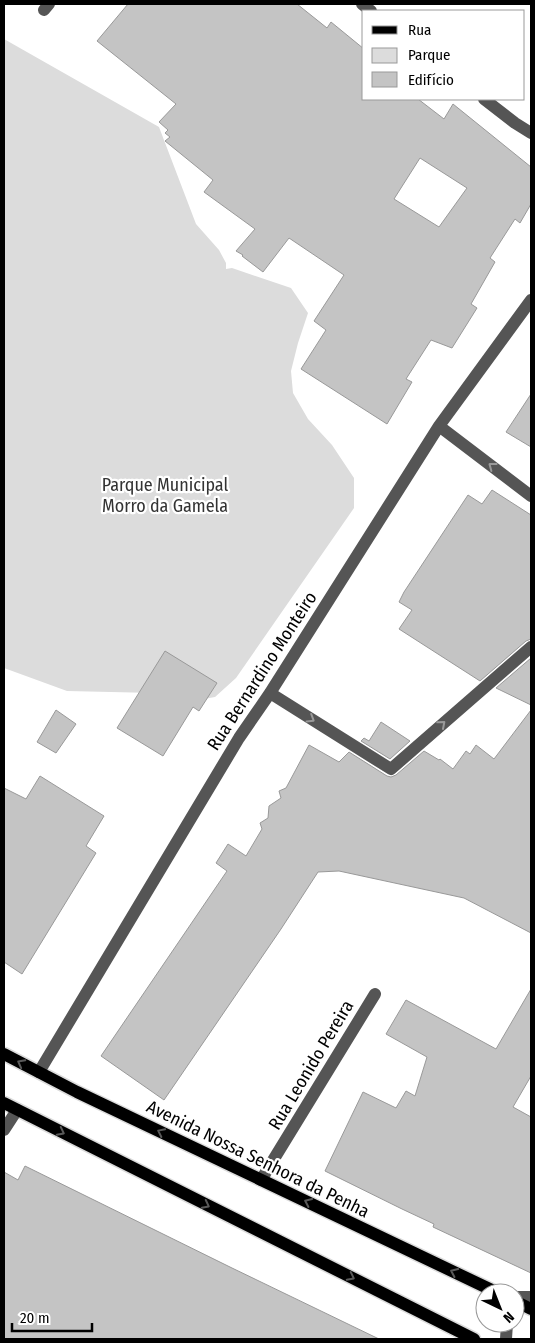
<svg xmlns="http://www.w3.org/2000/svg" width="535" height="1343" font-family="'Fira Sans Condensed',sans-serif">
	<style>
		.green { fill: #dcdcdc }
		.building { fill: #c4c4c4; stroke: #999; fill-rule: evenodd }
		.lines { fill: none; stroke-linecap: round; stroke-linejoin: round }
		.major-casing { stroke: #dbdbdb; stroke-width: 15 }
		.minor { stroke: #555; stroke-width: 12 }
		.major { stroke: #000; stroke-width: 12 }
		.oneway { stroke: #999 }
		.oneway2 { stroke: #595959 }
		.labels { text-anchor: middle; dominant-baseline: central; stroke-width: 4.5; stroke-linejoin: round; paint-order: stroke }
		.park-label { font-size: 18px; fill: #333; stroke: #fff }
		.street-label { font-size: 18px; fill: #000; stroke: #fff }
	</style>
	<rect width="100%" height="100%" fill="#fff"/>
	<!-- green -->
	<path class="green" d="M 4,39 L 159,127 L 196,224 L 219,250 L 226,263 L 226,269 L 232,268 L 291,288 L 308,313 L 298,343 L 291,371 L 293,393 L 308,419 L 332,445 L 354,478 L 354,508 L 236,678 L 215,697 L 187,702 L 155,693 L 67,691 L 4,668 Z"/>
	<!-- building -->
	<path class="building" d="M 128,4 L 297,4 L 327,28 L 331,22 L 364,49 L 364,99 L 418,99 L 444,119 L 453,104 L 531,167 L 531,204 L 520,223 L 515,219 L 490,258 L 495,262 L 471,304 L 477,308 L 452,348 L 431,340 L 406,379 L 412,382 L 387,424 L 301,369 L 326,330 L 314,321 L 344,275 L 289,238 L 263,272 L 242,256 L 243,255 L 236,251 L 255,229 L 204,192 L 213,180 L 165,141 L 170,137 L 165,133 L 168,130 L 159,122 L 176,104 L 97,41 ZM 420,158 L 467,188 L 439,227 L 394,199 Z
		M 531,394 L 531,447 L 506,432 Z
		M 492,490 L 531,515 L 531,639 L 526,641 L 480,681 L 399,629 L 412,610 L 399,602 L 404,592 L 468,495 L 482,504 Z
		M 165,651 L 217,683 L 199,711 L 193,707 L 163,756 L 117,728 Z
		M 531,658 L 531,705 L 496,688 Z
		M 56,710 L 76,724 L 56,753 L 37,742 Z
		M 531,710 L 531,933 L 464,898 L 339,871 L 318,872 L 281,929 L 164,1100 L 101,1056 L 227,871 L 216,863 L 228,844 L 246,856 L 262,829 L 260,823 L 268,818 L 269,806 L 281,798 L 279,791 L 286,788 L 309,745 L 339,762 L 349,752 L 387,776 L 391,777 L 396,775 L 424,751 L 439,760 L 440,759 L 453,769 L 466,751 L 470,754 L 476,745 L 494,759 Z
		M 381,722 L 410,741 L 390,759 L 361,741 L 364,738 L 369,741 Z
		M 40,776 L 104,816 L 86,846 L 96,853 L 22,974 L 4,962 L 4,788 L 26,799 Z
		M 531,989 L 531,1076 L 513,1107 L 531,1117 L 531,1273 L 433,1227 L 434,1224 L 402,1209 L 325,1171 L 363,1092 L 396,1108 L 406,1091 L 415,1096 L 427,1057 L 386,1034 L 406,1000 L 496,1049 Z
		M 25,1166 L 232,1268 L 379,1339 L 4,1339 L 4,1172 L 18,1180 Z"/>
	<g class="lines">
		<!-- major casing -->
		<g class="major-casing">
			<path id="major" d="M 4,1054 L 77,1092 L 498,1293
				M 4,1103 L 474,1339
				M 515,1301 L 531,1309"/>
		</g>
		<!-- minor -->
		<path class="minor" d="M 362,4 L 371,11
			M 44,10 L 49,4
			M 484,99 L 515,123 L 531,133
			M 439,426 L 531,496
			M 270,693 L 391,769 L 531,647
			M 39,1072 L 239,738 L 270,693 L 439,426 L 531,300
			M 4,1130 L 17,1110
			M 261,1180 L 375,994
			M 515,1297 L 531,1297
			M 506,1339 L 507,1323"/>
		<!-- major -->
		<use href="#major" class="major"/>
	</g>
	<!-- one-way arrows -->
	<defs><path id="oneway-chevron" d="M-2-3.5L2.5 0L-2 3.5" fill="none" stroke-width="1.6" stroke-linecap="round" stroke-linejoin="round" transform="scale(1.25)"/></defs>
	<g class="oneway">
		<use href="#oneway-chevron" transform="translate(492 466) rotate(-143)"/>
		<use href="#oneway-chevron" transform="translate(311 719) rotate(32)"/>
		<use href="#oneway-chevron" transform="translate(442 724) rotate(-41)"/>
	</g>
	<g class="oneway2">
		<use href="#oneway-chevron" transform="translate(21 1063) rotate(-152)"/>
		<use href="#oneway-chevron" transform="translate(61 1132) rotate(27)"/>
		<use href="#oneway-chevron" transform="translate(161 1132) rotate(-154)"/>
		<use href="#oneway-chevron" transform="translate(308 1202) rotate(-155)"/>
		<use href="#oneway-chevron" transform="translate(206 1205) rotate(27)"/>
		<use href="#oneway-chevron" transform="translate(454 1272) rotate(-155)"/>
		<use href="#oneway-chevron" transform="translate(351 1277) rotate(27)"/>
	</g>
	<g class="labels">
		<!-- park labels -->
		<g class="park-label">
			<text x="165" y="485">Parque Municipal<tspan x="165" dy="21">Morro da Gamela</tspan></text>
		</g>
		<!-- street labels -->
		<g class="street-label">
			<text transform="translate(262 671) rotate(-57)">Rua Bernardino Monteiro</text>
			<text transform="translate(311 1065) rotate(-59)">Rua Leonido Pereira</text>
			<text transform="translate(258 1159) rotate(26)">Avenida Nossa Senhora da Penha</text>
		</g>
	</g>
	<!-- border -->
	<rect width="535" height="1343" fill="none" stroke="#000000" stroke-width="10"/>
	<!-- legend -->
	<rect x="362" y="10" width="162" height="90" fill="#ffffff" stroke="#999999"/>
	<rect x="372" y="26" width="25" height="8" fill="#000000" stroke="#999999"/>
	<text x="408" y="35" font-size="15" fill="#000000">Rua</text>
	<rect x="372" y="48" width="25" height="15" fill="#dcdcdc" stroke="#999999"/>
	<text x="408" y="60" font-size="15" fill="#000000">Parque</text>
	<rect x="372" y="72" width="25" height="15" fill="#c4c4c4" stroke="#999999"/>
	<text x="408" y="85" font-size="15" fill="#000000">Edifício</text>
	<!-- north arrow -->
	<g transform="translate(500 1308) rotate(137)"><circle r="24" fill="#ffffff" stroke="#999999"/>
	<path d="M0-4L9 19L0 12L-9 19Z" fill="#000000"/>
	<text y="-8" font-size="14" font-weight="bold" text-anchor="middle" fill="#000000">N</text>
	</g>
	<!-- scale -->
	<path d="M12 1323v8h80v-8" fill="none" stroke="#000000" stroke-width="2.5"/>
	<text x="20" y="1323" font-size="15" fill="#000000" stroke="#ffffff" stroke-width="4" paint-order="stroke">20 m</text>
</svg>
